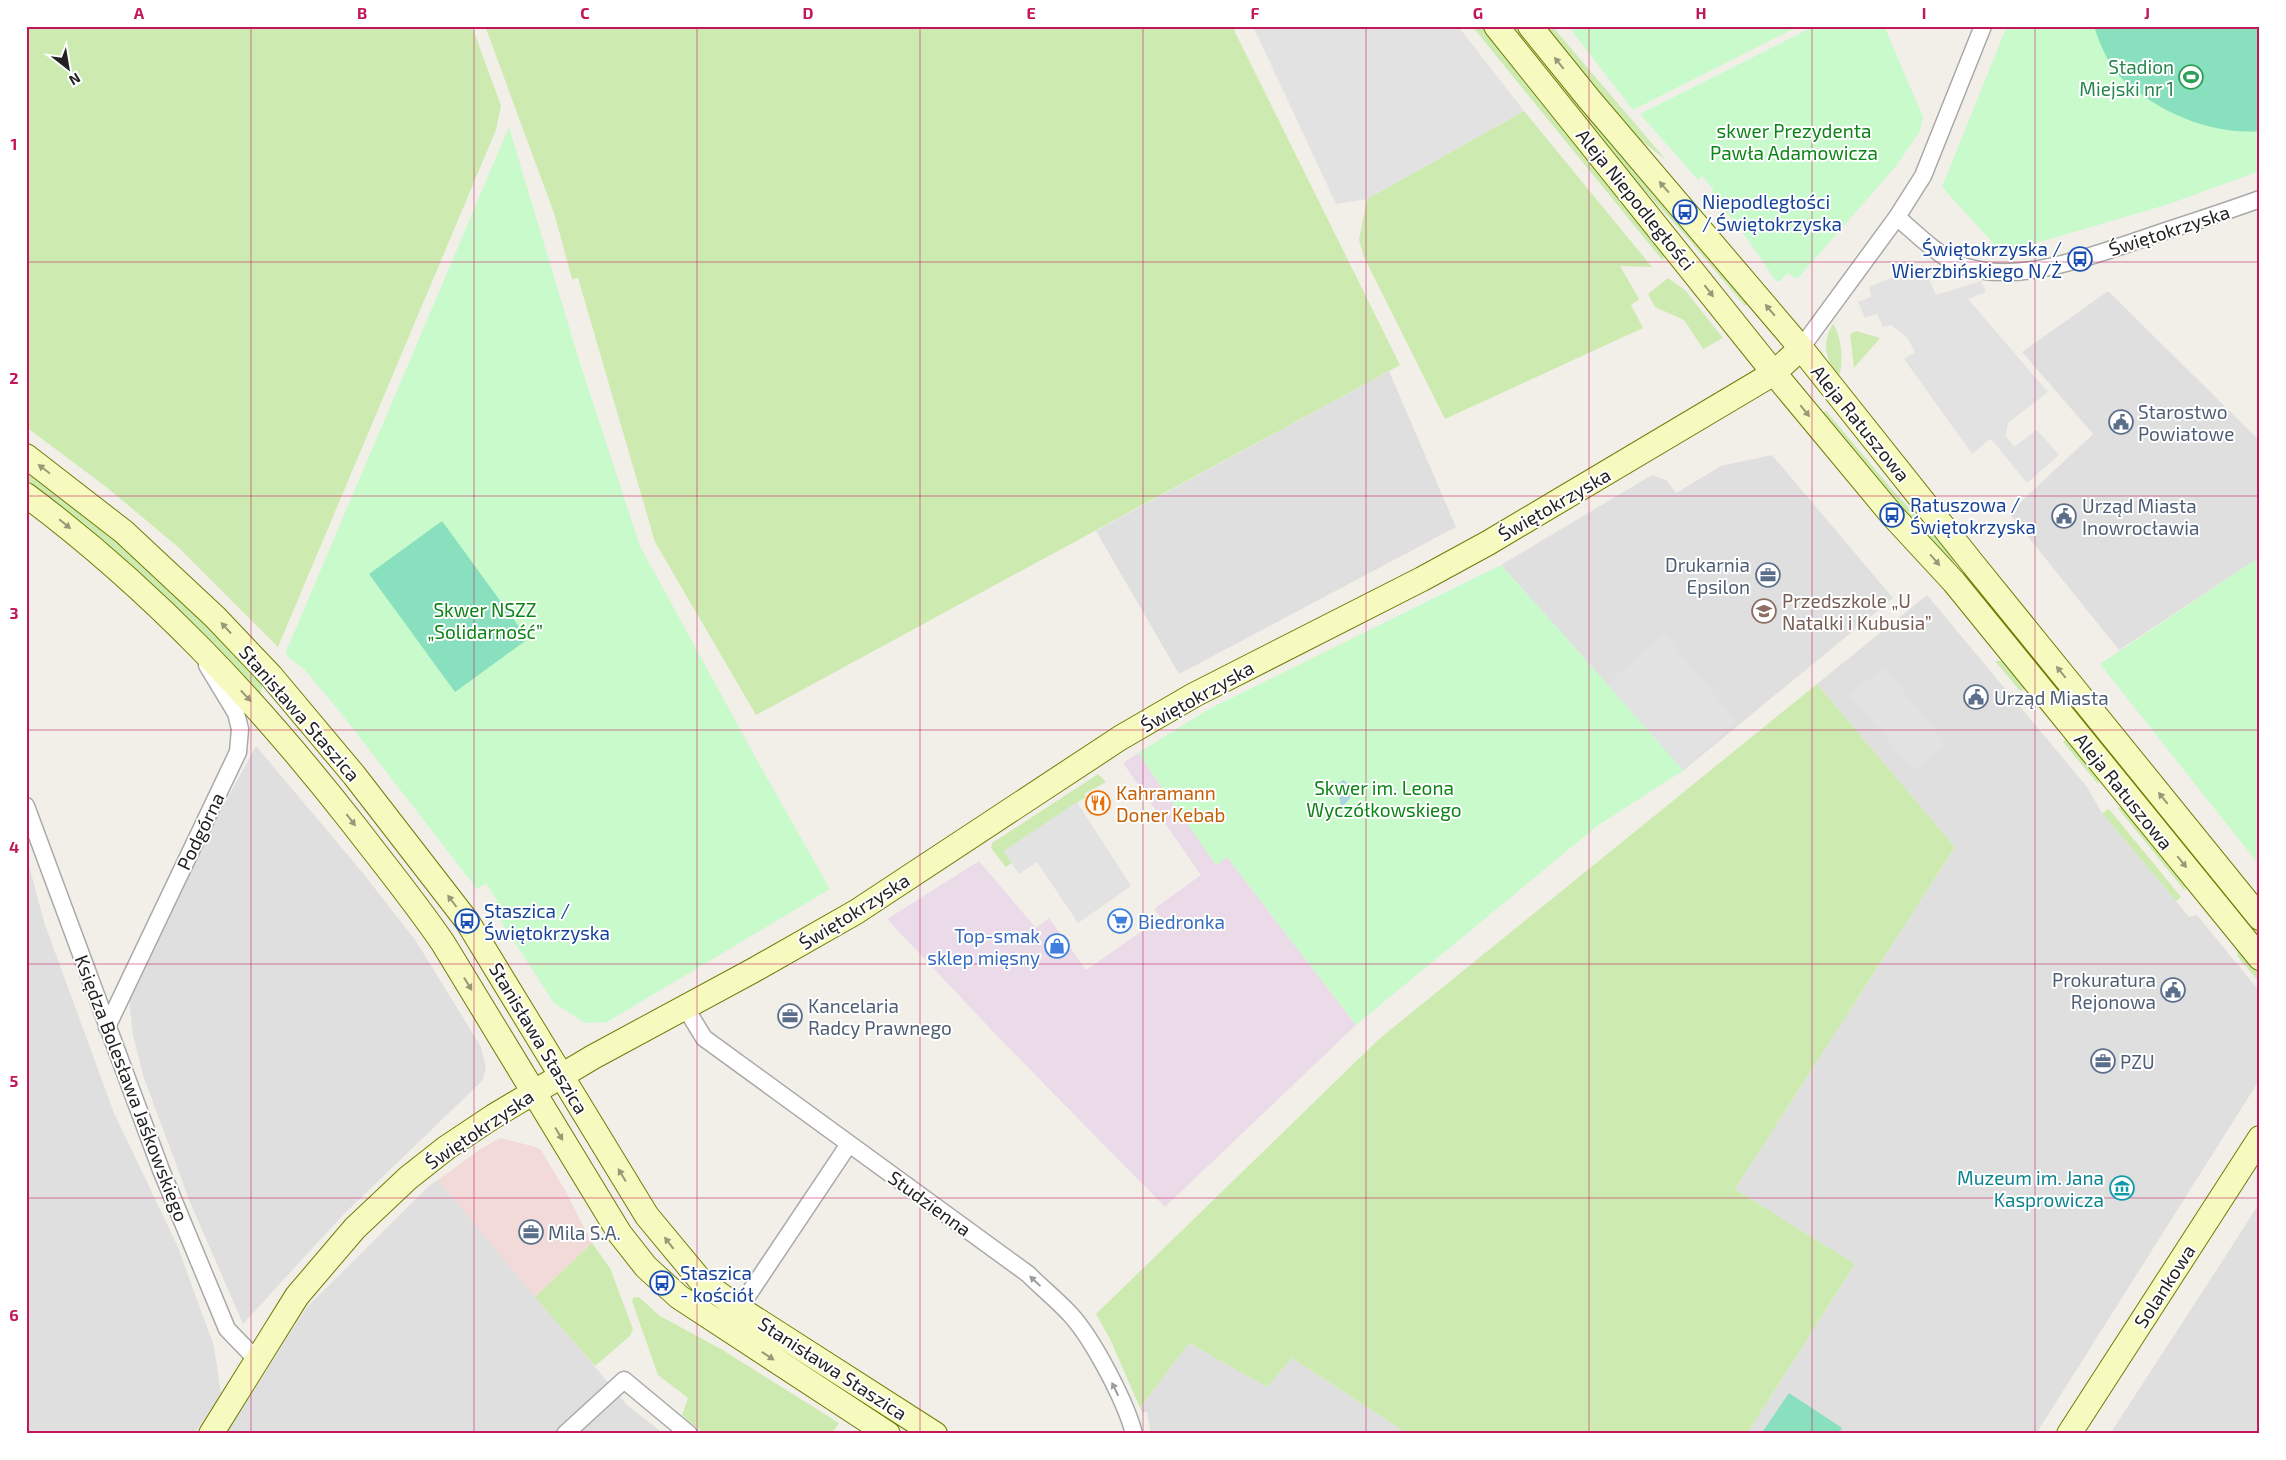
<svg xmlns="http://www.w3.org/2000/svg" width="2286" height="1460" font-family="'Exo 2',sans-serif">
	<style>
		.residential { fill: #e0dfdf }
		.commercial { fill: #f2dad9 }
		.industrial { fill: #ebdbe8 }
		.grass { fill: #cdebb0 }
		.park { fill: #c8facc }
		.pitch { fill: #88e0be }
		.parking { fill: #e2e2e2 }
		.water { fill: #aad3df }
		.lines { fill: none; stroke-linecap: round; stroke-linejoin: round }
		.street-casing { stroke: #a9a9a9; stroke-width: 19 }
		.secondary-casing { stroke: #707d05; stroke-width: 26 }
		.street { stroke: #fff; stroke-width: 16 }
		.secondary { stroke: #f7fabf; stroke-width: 24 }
		.oneway { fill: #979978 }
		.oneway2 { fill: #9c9c9c }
		.grid { fill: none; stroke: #c2185b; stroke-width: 1; stroke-opacity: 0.55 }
		.labels { text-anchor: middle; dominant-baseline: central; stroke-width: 4; stroke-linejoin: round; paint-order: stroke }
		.leisure-label { font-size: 19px; fill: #27864d; stroke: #fff; text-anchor: end }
		.park-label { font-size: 19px; fill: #0c8416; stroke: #fff }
		.street-label { font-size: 19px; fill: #222; stroke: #fff }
		.transit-label { font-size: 19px; fill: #164399; stroke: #fff; text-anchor: start }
		.service-label { font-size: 19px; fill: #4e5e75; stroke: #fff; text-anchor: start }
		.education-label { font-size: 19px; fill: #785e54; stroke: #fff; text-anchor: start }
		.food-label { font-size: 19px; fill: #c56008; stroke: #fff; text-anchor: start }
		.shop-label { font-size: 19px; fill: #366cbe; stroke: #fff; text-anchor: start }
		.culture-label { font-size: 19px; fill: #0d838f; stroke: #fff; text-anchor: end }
		.neatline { fill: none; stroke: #c2185b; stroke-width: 2 }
		.grid-label { font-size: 16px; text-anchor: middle; font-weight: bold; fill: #c2185b }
	</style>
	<rect width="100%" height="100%" fill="#f2efe9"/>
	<!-- residential -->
	<path class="residential" d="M 2108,291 L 2260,441 L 2260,557 L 2119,650 L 2009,513 L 2093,434 L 2022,352 Z
		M 1389,371 L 1456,527 L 1179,674 L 1096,531 Z
		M 1772,455 L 1893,598 L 1684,770 L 1501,565 L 1652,475 L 1666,480 L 1676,493 L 1721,466 Z
		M 1927,595 L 2087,787 L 2102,813 L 2176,901 L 2189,917 L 2197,915 L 2260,992 L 2260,1079 L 2036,1434 L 1747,1434 L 1855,1264 L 1735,1189 L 1955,847 L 1817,684 Z
		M 256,746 L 362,872 L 416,941 L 481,1047 L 486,1068 L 482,1081 L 341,1217 L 243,1324 L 190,1202 L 144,1078 L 133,1036 L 127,982 Z
		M 26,854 L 44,922 L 114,1113 L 177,1245 L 214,1346 L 221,1394 L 194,1434 L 26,1434 Z
		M 438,1180 L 627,1405 L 664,1434 L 225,1434 L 307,1307 L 430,1185 Z
		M 2260,1202 L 2260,1434 L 2110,1434 L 2234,1243 Z
		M 1189,1343 L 1267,1387 L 1292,1358 L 1408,1434 L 1151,1434 L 1147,1412 L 1142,1413 L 1140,1408 Z"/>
	<!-- commercial -->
	<path class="commercial" d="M 500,1138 L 536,1147 L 541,1150 L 565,1190 L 592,1243 L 535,1297 L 438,1180 L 479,1150 Z"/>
	<!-- industrial -->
	<path class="industrial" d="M 1138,753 L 1216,864 L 1227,857 L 1356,1025 L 1165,1207 L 999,1038 L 887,919 L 979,861 L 1036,928 L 1049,918 L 1086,970 L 1161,918 L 1154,909 L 1201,875 L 1123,763 Z"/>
	<!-- grass -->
	<path class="grass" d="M 26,26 L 472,26 L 501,106 L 496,130 L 278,647 L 178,547 L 105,486 L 26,427 Z
		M 485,26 L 1232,26 L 1400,365 L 756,715 L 655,542 L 578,278 L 572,279 L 555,216 Z
		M 1472,26 L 1483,26 L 1664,252 L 1663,261 Z
		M 1509,26 L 1516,26 L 1571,95 L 1750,302 L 1745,306 L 1686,236 L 1629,173 Z
		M 1542,26 L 1552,26 L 1666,160 L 1635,136 Z
		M 1524,111 L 1652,267 L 1620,266 L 1639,299 L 1631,305 L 1643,328 L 1445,419 L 1364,257 L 1359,240 L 1367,199 Z
		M 1668,278 L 1685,290 L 1723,338 L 1703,349 L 1684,320 L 1655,307 L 1648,294 Z
		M 1833,324 C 1841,334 1845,366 1838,377 C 1826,359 1821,343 1833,324 Z
		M 1856,331 L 1880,338 L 1854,368 L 1850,334 Z
		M 1826,411 L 1890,487 L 1956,559 L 1954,562 L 1948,560 L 1820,414 Z
		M 26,470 L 118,542 L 186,603 L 263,684 L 260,695 C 190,615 110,547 26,481 Z
		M 1971,578 L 2047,671 L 2042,674 L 1969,584 Z
		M 1995,661 L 2004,661 L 2027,688 L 2020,691 Z
		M 2054,679 L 2122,764 L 2121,766 L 2117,766 L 2049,683 Z
		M 1817,684 L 1955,847 L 1735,1189 L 1855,1264 L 1747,1434 L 1408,1434 L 1292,1358 L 1267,1387 L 1189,1343 L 1140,1408 L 1110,1339 L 1096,1314 L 1379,1039 Z
		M 2067,738 L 2098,776 L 2098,784 L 2063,742 Z
		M 1098,774 L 1106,782 L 1084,794 L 1086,797 L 1004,851 L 1012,863 L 1006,867 L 991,848 L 992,843 Z
		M 2135,780 L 2260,933 L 2260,942 L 2132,784 Z
		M 2117,807 L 2124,809 L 2184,881 L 2185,891 Z
		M 2109,809 L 2181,897 L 2176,901 L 2102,813 Z
		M 2235,943 L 2260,974 L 2260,983 L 2238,957 Z
		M 592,1243 L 610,1268 L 633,1329 L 630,1336 L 595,1366 L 535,1297 Z
		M 639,1297 L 660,1316 L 721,1349 L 839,1423 L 831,1434 L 704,1434 L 682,1415 L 688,1398 L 658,1375 L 632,1301 L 633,1298 Z"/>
	<!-- park -->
	<path class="park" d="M 1568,26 L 1799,26 L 1633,110 Z
		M 1815,26 L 1884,26 L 1923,117 L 1920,131 L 1897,165 L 1798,278 L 1795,278 L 1788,273 L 1780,281 L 1776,281 L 1741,230 L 1710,193 L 1714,190 L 1702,176 L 1698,180 L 1640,114 Z
		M 2007,26 L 2260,26 L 2260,171 L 2169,204 L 2002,253 L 1942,187 Z
		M 509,127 L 580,363 L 640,546 L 758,762 L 830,889 L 607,1022 L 585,1023 L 554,1003 L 491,906 L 497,901 L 486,883 L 477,889 L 340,712 L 304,669 L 285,654 Z
		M 2260,557 L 2260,866 L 2100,664 Z
		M 1501,565 L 1684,770 L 1597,826 L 1356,1025 L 1227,857 L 1216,865 L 1138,753 L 1209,709 Z"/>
	<!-- pitch -->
	<path class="pitch" d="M 2094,26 L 2260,26 L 2260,131 C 2214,135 2165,115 2129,85 C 2112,72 2100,46 2094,26 Z
		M 442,521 L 528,639 L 455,692 L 369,574 Z
		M 1789,1393 L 1842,1428 L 1838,1434 L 1761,1434 Z"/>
	<!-- parking -->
	<path class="parking" d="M 1253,26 L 1458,26 L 1524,111 L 1367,199 L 1336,204 Z
		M 1923,265 L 1936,295 L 1981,281 L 1986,292 L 1968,299 L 2048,392 L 2008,423 L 2006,436 L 2014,447 L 2037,430 L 2059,455 L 2027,483 L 1992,440 L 1989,440 L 1972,454 L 1904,359 L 1915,352 L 1907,337 L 1891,325 L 1883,327 L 1877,314 L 1865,318 L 1858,302 L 1871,297 L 1869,287 Z
		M 1664,633 L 1737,722 L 1682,769 L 1607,684 Z
		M 1884,667 L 1947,745 L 1914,770 L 1849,695 Z
		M 1077,802 L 1131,886 L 1078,923 L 1037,862 L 1019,874 L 1004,851 Z"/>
	<!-- water -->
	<path class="water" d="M 1343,780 C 1355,786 1353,801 1341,806 L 1337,785 Z"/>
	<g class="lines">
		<!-- street casing -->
		<g class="street-casing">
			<path id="street" d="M 1897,217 C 1913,231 1941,258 1960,265 C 2018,286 2090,256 2145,238 C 2183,225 2222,213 2260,199
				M 1801,348 L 1897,217 L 1923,176 L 1983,26
				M 26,806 L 161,1170 L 227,1329 L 256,1359
				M 685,1007 L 704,1038 L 1028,1274 C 1042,1288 1057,1300 1070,1314 C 1093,1339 1126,1402 1134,1434
				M 107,1027 L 238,752 L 240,729 L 236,713 L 207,665
				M 748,1295 L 849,1144
				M 565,1434 L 624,1380 L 689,1434"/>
		</g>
		<!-- secondary casing -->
		<g class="secondary-casing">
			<path id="secondary" d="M 1496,26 L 1774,373 L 1892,515 L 1954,582 L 2260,958
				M 1530,26 L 1589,99 L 1801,348 L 1973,564 L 2260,918
				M 26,456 L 124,532 L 215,617 L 271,676 L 354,775 L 467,921 L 647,1216 L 701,1281 L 740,1309 L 935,1434
				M 26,495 C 152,589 257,701 354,825 C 384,864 415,902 443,943 L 620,1234 L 646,1267 L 679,1297 L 888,1434
				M 211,1434 L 297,1296 L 355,1228 L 408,1178 L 446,1148 L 494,1116 L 593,1057 L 754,970 L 856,912 L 1120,738 L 1194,695 L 1422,579 L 1488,543 L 1774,373 L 1801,348
				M 2069,1434 L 2260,1138"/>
		</g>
		<!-- street -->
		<use href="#street" class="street"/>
		<!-- secondary -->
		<use href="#secondary" class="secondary"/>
	</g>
	<!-- one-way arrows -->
	<defs><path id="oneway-solid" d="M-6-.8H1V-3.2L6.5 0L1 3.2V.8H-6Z" transform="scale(1.25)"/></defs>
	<g class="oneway">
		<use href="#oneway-solid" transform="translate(1559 63) rotate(-129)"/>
		<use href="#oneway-solid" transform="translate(1664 187) rotate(-131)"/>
		<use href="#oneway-solid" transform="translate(1709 291) rotate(52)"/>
		<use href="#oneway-solid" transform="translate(1770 310) rotate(-130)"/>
		<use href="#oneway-solid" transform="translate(1805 411) rotate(51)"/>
		<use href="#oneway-solid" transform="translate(44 469) rotate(-143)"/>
		<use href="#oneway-solid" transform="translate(65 524) rotate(39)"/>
		<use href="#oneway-solid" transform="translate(1935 560) rotate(49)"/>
		<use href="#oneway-solid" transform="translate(226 628) rotate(-133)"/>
		<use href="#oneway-solid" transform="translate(2061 672) rotate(-129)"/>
		<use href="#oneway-solid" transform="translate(246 696) rotate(47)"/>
		<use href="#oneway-solid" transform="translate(2163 798) rotate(-129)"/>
		<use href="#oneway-solid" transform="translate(351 820) rotate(52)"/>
		<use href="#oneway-solid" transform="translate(2182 862) rotate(51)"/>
		<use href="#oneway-solid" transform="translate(452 901) rotate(-127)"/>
		<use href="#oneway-solid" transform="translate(468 984) rotate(58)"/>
		<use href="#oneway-solid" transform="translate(559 1134) rotate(59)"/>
		<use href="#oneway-solid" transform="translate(622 1175) rotate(-121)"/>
		<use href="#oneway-solid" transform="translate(669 1243) rotate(-128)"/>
		<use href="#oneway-solid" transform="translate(768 1356) rotate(33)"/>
	</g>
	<g class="oneway2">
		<use href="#oneway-solid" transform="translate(1035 1281) rotate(-137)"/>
		<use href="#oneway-solid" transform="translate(1115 1389) rotate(-116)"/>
	</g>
	<!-- grid -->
	<path class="grid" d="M 251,26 L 251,1434M 474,26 L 474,1434M 697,26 L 697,1434M 920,26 L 920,1434M 1143,26 L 1143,1434M 1366,26 L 1366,1434M 1589,26 L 1589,1434M 1812,26 L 1812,1434M 2035,26 L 2035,1434M 26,262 L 2260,262M 26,496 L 2260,496M 26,730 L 2260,730M 26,964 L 2260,964M 26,1198 L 2260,1198"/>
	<!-- icons -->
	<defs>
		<g id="stadium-ring" transform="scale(1.25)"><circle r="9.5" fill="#fff" stroke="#2e9e5b" stroke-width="1.5"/><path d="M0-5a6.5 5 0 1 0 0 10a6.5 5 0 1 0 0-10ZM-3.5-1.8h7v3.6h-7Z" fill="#2e9e5b"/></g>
		<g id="bus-ring" transform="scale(1.25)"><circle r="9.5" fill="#fff" stroke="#1a4fb4" stroke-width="1.5"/><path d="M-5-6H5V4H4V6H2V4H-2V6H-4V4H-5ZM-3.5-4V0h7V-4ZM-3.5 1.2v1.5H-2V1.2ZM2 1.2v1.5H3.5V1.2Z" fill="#1a4fb4"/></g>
		<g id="civic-ring" transform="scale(1.25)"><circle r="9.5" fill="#fff" stroke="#5c6f8a" stroke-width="1.5"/><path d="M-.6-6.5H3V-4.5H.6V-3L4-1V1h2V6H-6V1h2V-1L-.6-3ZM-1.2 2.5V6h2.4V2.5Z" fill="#5c6f8a"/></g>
		<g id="office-ring" transform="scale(1.25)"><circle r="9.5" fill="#fff" stroke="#5c6f8a" stroke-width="1.5"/><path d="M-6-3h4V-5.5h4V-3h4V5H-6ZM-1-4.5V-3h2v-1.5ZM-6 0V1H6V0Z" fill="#5c6f8a"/></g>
		<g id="school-ring" transform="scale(1.25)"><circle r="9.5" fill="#fff" stroke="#8d6e63" stroke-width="1.5"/><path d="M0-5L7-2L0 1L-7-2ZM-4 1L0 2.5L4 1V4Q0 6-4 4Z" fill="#8d6e63"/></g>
		<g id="restaurant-ring" transform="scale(1.25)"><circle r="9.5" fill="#fff" stroke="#e8710a" stroke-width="1.5"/><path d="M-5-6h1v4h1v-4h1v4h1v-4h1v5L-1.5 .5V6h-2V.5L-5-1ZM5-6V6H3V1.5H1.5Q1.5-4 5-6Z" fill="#e8710a"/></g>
		<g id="supermarket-ring" transform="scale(1.25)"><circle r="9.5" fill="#fff" stroke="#3f7fe0" stroke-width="1.5"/><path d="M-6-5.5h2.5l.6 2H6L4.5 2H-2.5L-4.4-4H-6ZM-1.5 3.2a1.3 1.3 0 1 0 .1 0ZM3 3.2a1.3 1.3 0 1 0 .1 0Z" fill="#3f7fe0"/></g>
		<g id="shop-ring" transform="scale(1.25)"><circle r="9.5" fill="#fff" stroke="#3f7fe0" stroke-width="1.5"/><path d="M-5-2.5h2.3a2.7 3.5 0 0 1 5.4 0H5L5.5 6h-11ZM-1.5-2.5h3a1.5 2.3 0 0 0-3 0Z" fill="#3f7fe0"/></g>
		<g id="museum-ring" transform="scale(1.25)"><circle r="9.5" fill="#fff" stroke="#0f9aa8" stroke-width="1.5"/><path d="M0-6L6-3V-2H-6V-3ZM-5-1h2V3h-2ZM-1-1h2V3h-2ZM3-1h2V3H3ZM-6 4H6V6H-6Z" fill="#0f9aa8"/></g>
	</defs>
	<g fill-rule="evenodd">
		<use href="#stadium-ring" x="2191" y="77"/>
		<use href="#bus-ring" x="1685" y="212"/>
		<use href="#bus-ring" x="2080" y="259"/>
		<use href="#civic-ring" x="2121" y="422"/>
		<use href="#bus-ring" x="1892" y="515"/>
		<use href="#civic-ring" x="2064" y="516"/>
		<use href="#office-ring" x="1768" y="575"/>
		<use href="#school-ring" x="1764" y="611"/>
		<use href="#civic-ring" x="1976" y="697"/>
		<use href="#restaurant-ring" x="1098" y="803"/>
		<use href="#bus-ring" x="467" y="921"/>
		<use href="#supermarket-ring" x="1120" y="921"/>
		<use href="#shop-ring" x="1057" y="946"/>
		<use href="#civic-ring" x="2173" y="990"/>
		<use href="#office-ring" x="790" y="1016"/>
		<use href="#office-ring" x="2103" y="1061"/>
		<use href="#museum-ring" x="2122" y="1188"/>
		<use href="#office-ring" x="531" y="1232"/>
		<use href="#bus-ring" x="662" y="1283"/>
	</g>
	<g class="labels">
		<!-- leisure labels -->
		<g class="leisure-label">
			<text x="2174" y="66">Stadion<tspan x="2174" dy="22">Miejski nr 1</tspan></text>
		</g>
		<!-- park labels -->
		<g class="park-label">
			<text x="1794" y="130">skwer Prezydenta<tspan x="1794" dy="22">Pawła Adamowicza</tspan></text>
			<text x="485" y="609">Skwer NSZZ<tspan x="485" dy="22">„Solidarność”</tspan></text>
			<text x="1384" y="787">Skwer im. Leona<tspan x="1384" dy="22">Wyczółkowskiego</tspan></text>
		</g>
		<!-- street labels -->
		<g class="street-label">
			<text transform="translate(1636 199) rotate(51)">Aleja Niepodległości</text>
			<text transform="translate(2169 230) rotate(-18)">Świętokrzyska</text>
			<text transform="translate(1861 423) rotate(51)">Aleja Ratuszowa</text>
			<text transform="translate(1554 504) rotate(-30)">Świętokrzyska</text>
			<text transform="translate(1197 696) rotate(-29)">Świętokrzyska</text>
			<text transform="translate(300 713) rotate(49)">Stanisława Staszica</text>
			<text transform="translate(2124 791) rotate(51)">Aleja Ratuszowa</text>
			<text transform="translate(200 831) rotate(-64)">Podgórna</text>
			<text transform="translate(854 911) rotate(-32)">Świętokrzyska</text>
			<text transform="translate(539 1038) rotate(59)">Stanisława Staszica</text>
			<text transform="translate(132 1088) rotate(69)">Księdza Bolesława Jaśkowskiego</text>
			<text transform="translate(479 1129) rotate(-34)">Świętokrzyska</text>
			<text transform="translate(930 1203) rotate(36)">Studzienna</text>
			<text transform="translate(2164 1286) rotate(-57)">Solankowa</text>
			<text transform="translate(833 1368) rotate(33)">Stanisława Staszica</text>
		</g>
		<!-- transit labels -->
		<g class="transit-label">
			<text x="1702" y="201">Niepodległości<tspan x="1702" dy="22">/ Świętokrzyska</tspan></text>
			<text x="2062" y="248" text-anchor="end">Świętokrzyska /<tspan x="2062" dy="22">Wierzbińskiego N/Ż</tspan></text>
			<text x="1910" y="504">Ratuszowa /<tspan x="1910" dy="22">Świętokrzyska</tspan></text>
			<text x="484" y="910">Staszica /<tspan x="484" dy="22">Świętokrzyska</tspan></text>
			<text x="680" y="1272">Staszica<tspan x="680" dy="22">- kościół</tspan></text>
		</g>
		<!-- service labels -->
		<g class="service-label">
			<text x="2138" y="411">Starostwo<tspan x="2138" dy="22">Powiatowe</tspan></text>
			<text x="2082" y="505">Urząd Miasta<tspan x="2082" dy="22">Inowrocławia</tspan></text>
			<text x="1750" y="564" text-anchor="end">Drukarnia<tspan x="1750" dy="22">Epsilon</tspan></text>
			<text x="1994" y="697">Urząd Miasta</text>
			<text x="2156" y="979" text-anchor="end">Prokuratura<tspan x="2156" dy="22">Rejonowa</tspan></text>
			<text x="808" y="1005">Kancelaria<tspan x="808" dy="22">Radcy Prawnego</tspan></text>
			<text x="2120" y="1061">PZU</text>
			<text x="548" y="1232">Mila S.A.</text>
		</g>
		<!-- education labels -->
		<g class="education-label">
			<text x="1782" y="600">Przedszkole „U<tspan x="1782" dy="22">Natalki i Kubusia”</tspan></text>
		</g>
		<!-- food labels -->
		<g class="food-label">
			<text x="1116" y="792">Kahramann<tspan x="1116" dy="22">Doner Kebab</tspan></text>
		</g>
		<!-- shop labels -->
		<g class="shop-label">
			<text x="1138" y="921">Biedronka</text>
			<text x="1040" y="935" text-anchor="end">Top-smak<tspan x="1040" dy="22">sklep mięsny</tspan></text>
		</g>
		<!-- culture labels -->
		<g class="culture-label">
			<text x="2104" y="1177">Muzeum im. Jana<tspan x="2104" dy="22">Kasprowicza</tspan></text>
		</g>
	</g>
	<!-- border -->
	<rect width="2286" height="1460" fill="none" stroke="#ffffff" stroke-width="55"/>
	<!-- north arrow -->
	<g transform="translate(68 68) rotate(149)" stroke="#ffffff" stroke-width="4" paint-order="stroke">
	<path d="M0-4L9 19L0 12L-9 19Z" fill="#222222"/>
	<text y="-8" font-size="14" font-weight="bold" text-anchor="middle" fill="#222222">N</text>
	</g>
	<rect x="28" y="28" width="2230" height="1404" class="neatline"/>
	<g class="grid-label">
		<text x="139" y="19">A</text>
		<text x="362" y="19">B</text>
		<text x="585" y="19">C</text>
		<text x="808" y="19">D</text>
		<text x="1031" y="19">E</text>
		<text x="1255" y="19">F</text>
		<text x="1478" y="19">G</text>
		<text x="1701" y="19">H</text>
		<text x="1924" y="19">I</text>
		<text x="2147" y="19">J</text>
		<text x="14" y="150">1</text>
		<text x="14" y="384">2</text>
		<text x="14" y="619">3</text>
		<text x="14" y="853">4</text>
		<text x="14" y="1087">5</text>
		<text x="14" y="1321">6</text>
	</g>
</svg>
